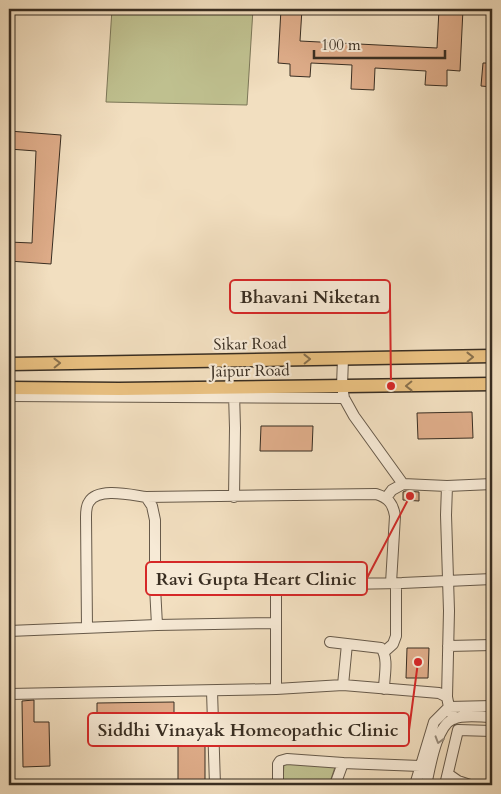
<svg xmlns="http://www.w3.org/2000/svg" width="501" height="794" font-family="Cardo,serif">
	<style>
		.green { fill: #bfc08f; stroke: #7c7758 }
		.building { fill: #deac89; stroke: #392e22 }
		.lines { fill: none; stroke-linecap: round; stroke-linejoin: round }
		.minor-casing { stroke: #675a4a; stroke-width: 12 }
		.major-casing { stroke: #392e22; stroke-width: 15 }
		.minor { stroke: #f7ead6; stroke-width: 10 }
		.major { stroke: #e9c080; stroke-width: 12 }
		.oneway { stroke: #88704c }
		.oneway2 { stroke: #988c7c }
		.labels { text-anchor: middle; dominant-baseline: central; stroke-width: 4.5; stroke-linejoin: round; paint-order: stroke }
		.street-label { font-size: 16px; fill: #392e22; stroke: #f7ead6 }
		.leader { fill: none; stroke: #d62828; stroke-width: 2 }
		.callout-dot { fill: #d62828; stroke: #f7ead6; stroke-width: 2 }
		.callout { fill: #f7ead6; stroke: #d62828; stroke-width: 2 }
		.callout-label { font-size: 18px; text-anchor: middle; font-weight: bold; fill: #392e22 }
	</style>
	<rect width="100%" height="100%" fill="#f2dfc0"/>
	<filter id="stains"><feTurbulence type="fractalNoise" baseFrequency=".004" numOctaves="4"/><feColorMatrix values="0 0 0 0 .2 0 0 0 0 .09 0 0 0 0 .02 0 0 0 .5 -.17"/></filter>
	<radialGradient id="worn" r=".72"><stop offset=".6" stop-color="#630" stop-opacity="0"/><stop offset="1" stop-color="#630" stop-opacity=".3"/></radialGradient>
	<!-- green -->
	<path class="green" d="M 112,9 L 253,9 L 247,105 L 106,102 Z
		M 284,761 L 335,767 L 329,785 L 283,785 Z"/>
	<!-- building -->
	<path class="building" d="M 281,9 L 302,9 L 300,41 L 437,48 L 439,9 L 463,9 L 460,71 L 447,70 L 447,86 L 425,85 L 426,71 L 375,68 L 374,90 L 351,89 L 352,65 L 311,63 L 310,77 L 290,76 L 290,64 L 278,63 Z
		M 483,63 L 492,63 L 492,87 L 481,86 Z
		M 9,131 L 61,135 L 51,264 L 9,261 L 9,242 L 32,243 L 36,151 L 9,149 Z
		M 472,412 L 473,438 L 418,439 L 417,413 Z
		M 261,426 L 313,426 L 312,451 L 260,451 Z
		M 405,491 L 419,492 L 419,501 L 403,500 L 403,492 Z
		M 407,648 L 429,648 L 428,678 L 406,678 Z
		M 34,700 L 34,722 L 49,722 L 50,766 L 23,767 L 22,701 Z
		M 174,702 L 174,727 L 97,728 L 97,703 Z
		M 178,738 L 205,738 L 205,785 L 178,785 Z"/>
	<g class="lines">
		<!-- minor casing -->
		<g class="minor-casing">
			<path id="minor" d="M 343,358 L 342,386 L 344,398 L 354,416 L 403,484 L 447,486 L 492,484
				M 9,396 L 344,398
				M 447,486 L 446,515 L 449,611 L 447,697 L 449,707 L 454,719
				M 146,497 L 376,494 C 389,498 393,504 395,516 L 391,583
				M 234,497 L 235,428 L 234,393
				M 386,498 L 392,490 L 403,484
				M 276,585 L 276,689
				M 155,587 L 402,583 L 492,579
				M 87,628 L 86,517 C 86,513 86,506 89,502 C 98,487 131,495 146,497 L 152,506 L 155,520 L 155,587 L 157,625
				M 9,631 L 157,625 L 275,623
				M 330,642 L 381,648 C 389,658 384,677 384,689
				M 448,646 L 492,645
				M 384,652 L 393,644 L 396,636 L 396,583
				M 343,685 L 347,644
				M 212,691 L 215,785
				M 9,694 L 276,689 L 343,685 L 439,693 L 447,697
				M 343,763 L 420,766
				M 448,774 L 458,781 L 470,785
				M 278,785 L 278,764 L 280,761 L 287,759 L 343,763 L 335,785
				M 415,785 L 434,722 L 449,707 L 492,706
				M 426,785 C 430,768 436,726 453,719 C 464,714 480,717 492,717
				M 445,785 L 458,730 L 492,731"/>
		</g>
		<!-- major casing -->
		<g class="major-casing">
			<path id="major" d="M 9,364 L 492,356
				M 9,388 L 119,389 L 492,384"/>
		</g>
		<!-- minor -->
		<use href="#minor" class="minor"/>
		<!-- major -->
		<use href="#major" class="major"/>
	</g>
	<!-- one-way arrows -->
	<defs><path id="oneway-chevron" d="M-2-3.5L2.5 0L-2 3.5" fill="none" stroke-width="1.6" stroke-linecap="round" stroke-linejoin="round" transform="scale(1.25)"/></defs>
	<g class="oneway">
		<use href="#oneway-chevron" transform="translate(470 357) rotate(-1)"/>
		<use href="#oneway-chevron" transform="translate(307 359) rotate(-1)"/>
		<use href="#oneway-chevron" transform="translate(57 363) rotate(-1)"/>
		<use href="#oneway-chevron" transform="translate(409 386) rotate(179)"/>
	</g>
	<use class="oneway2" href="#oneway-chevron" transform="translate(439 740) rotate(107)"/>
	<g class="labels">
		<!-- street labels -->
		<g class="street-label">
			<text transform="translate(250 344) rotate(-1)">Sikar Road</text>
			<text transform="translate(250 371) rotate(-1)">Jaipur Road</text>
		</g>
	</g>
	<!-- callouts -->
	<path class="leader" d="M391 386L390 297M410 496L367 578M418 662L409 730"/>
	<g class="callout-dot">
		<circle cx="391" cy="386" r="5"/>
		<circle cx="410" cy="496" r="5"/>
		<circle cx="418" cy="662" r="5"/>
	</g>
	<g class="callout">
		<rect x="230" y="280" width="160" height="33" rx="5"/>
		<rect x="146" y="562" width="221" height="33" rx="5"/>
		<rect x="88" y="713" width="321" height="33" rx="5"/>
	</g>
	<g class="callout-label">
		<text x="310" y="303">Bhavani Niketan</text>
		<text x="256" y="585">Ravi Gupta Heart Clinic</text>
		<text x="248" y="736">Siddhi Vinayak Homeopathic Clinic</text>
	</g>
	<!-- margin -->
	<rect width="501" height="794" fill="none" stroke="#f2dfc0" stroke-width="30"/>
	<rect x="10" y="10" width="481" height="774" fill="none" stroke="#392e22" stroke-width="2.5"/>
	<rect x="15" y="15" width="471" height="764" fill="none" stroke="#392e22"/>
	<!-- scale -->
	<path d="M314 50v8h131v-8" fill="none" stroke="#392e22" stroke-width="2.5"/>
	<text x="321" y="50" font-size="15" fill="#392e22" stroke="#f7ead6" stroke-width="4" paint-order="stroke">100 m</text>
	<rect width="100%" height="100%" filter="url(#stains)"/>
	<rect width="100%" height="100%" fill="url(#worn)"/>
</svg>
